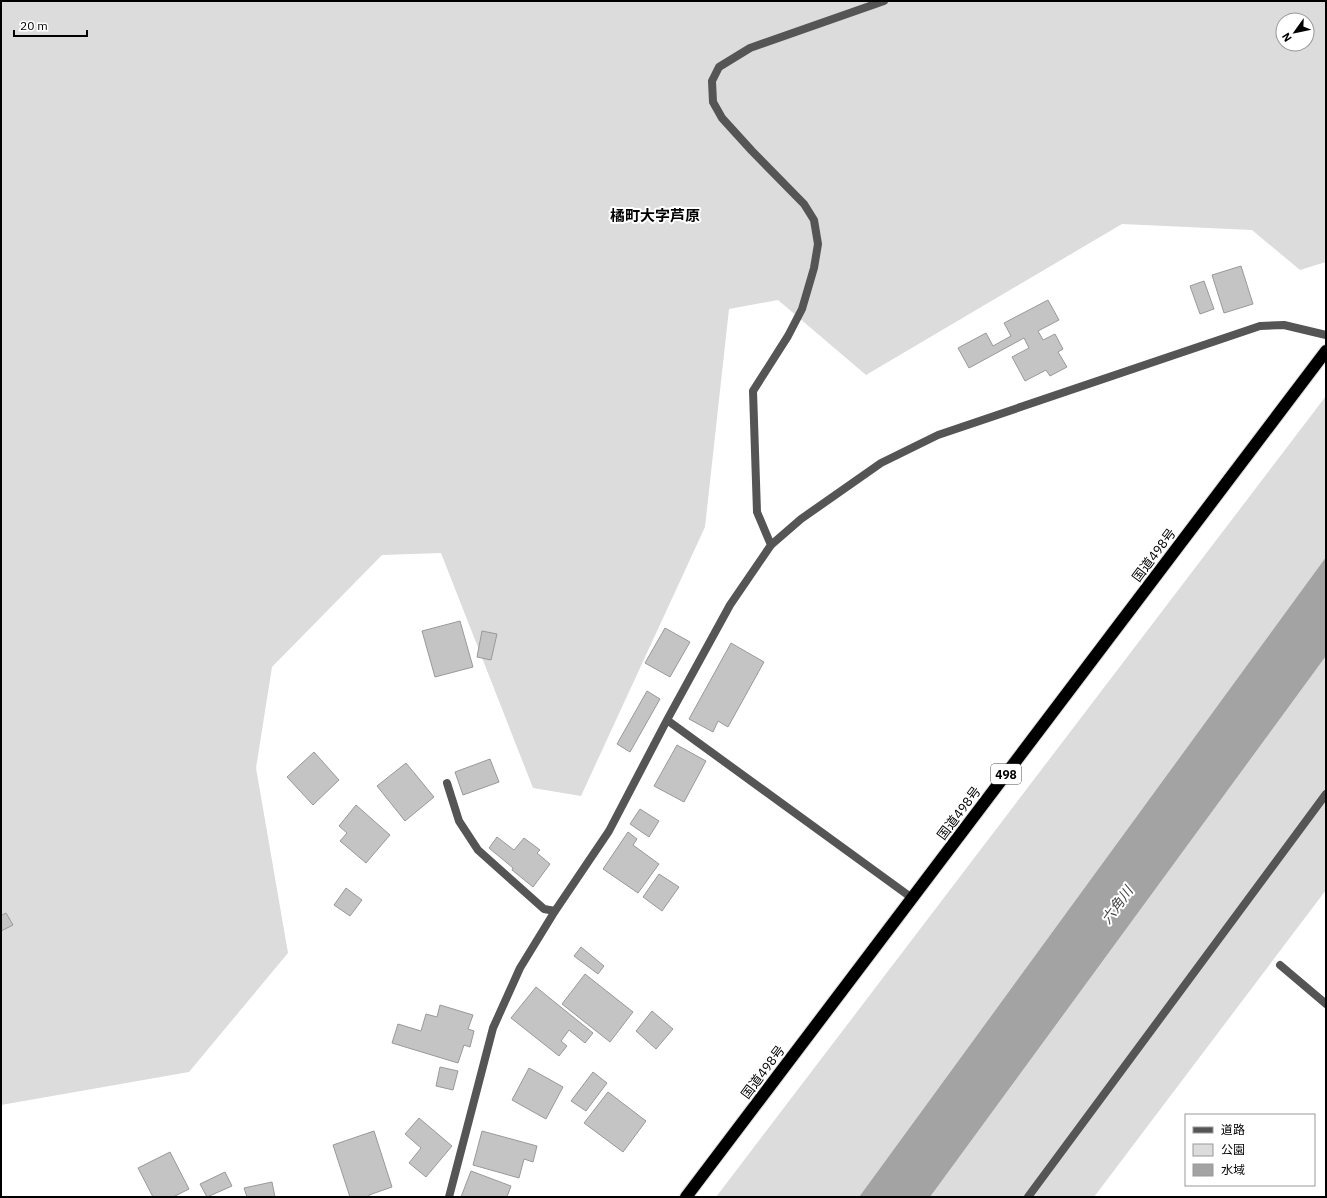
<svg xmlns="http://www.w3.org/2000/svg" width="1327" height="1198" font-family="'IBM Plex Sans','Noto Sans JP',sans-serif">
	<style>
		.green { fill: #dcdcdc; fill-rule: evenodd }
		.water { fill: #a3a3a3 }
		.building { fill: #c4c4c4; stroke: #999 }
		.lines { fill: none; stroke-linecap: round; stroke-linejoin: round }
		.highway-casing { stroke: #dbdbdb; stroke-width: 14 }
		.street { stroke: #555; stroke-width: 8 }
		.highway { stroke: #000; stroke-width: 12 }
		.labels { text-anchor: middle; dominant-baseline: central; stroke-width: 4; stroke-linejoin: round; paint-order: stroke }
		.shield { fill: #fff; stroke: #4c4c4c; stroke-width: 1 }
		.shield-label { font-size: 12px; font-weight: bold; fill: #000 }
		.street-label { font-size: 13px; fill: #000; stroke: #fff }
		.water-label { font-size: 14px; font-style: italic; fill: #444; stroke: #fff }
		.quarter-label { font-size: 15px; font-weight: bold; fill: #000; stroke: #fff }
	</style>
	<rect width="100%" height="100%" fill="#fff"/>
	<!-- green -->
	<path class="green" d="M 1,1 L 1326,1 L 1326,262 L 1300,270 L 1252,230 L 1122,224 L 866,375 L 778,300 L 729,309 L 705,527 L 581,796 L 533,788 L 441,553 L 382,555 L 272,667 L 256,768 L 288,953 L 189,1072 L 1,1105 ZM 1283,20 L 1307,20 L 1307,44 L 1283,44 Z
		M 1326,396 L 1326,557 L 859,1197 L 716,1197 Z
		M 1326,656 L 1326,890 L 1094,1197 L 930,1197 Z"/>
	<!-- water -->
	<path class="water" d="M 1326,557 L 1326,656 L 930,1197 L 859,1197 Z"/>
	<!-- building -->
	<path class="building" d="M 1241,266 L 1253,304 L 1224,313 L 1212,275 Z
		M 1204,281 L 1214,309 L 1200,314 L 1190,286 Z
		M 1048,300 L 1059,320 L 1038,331 L 1043,340 L 1055,334 L 1063,349 L 1058,352 L 1067,367 L 1050,376 L 1046,370 L 1025,381 L 1012,357 L 1029,348 L 1024,338 L 969,368 L 958,348 L 986,333 L 993,346 L 1011,336 L 1004,323 Z
		M 460,621 L 473,667 L 435,677 L 422,631 Z
		M 665,628 L 690,642 L 670,677 L 645,663 Z
		M 482,631 L 497,634 L 491,660 L 477,657 Z
		M 731,643 L 764,662 L 728,727 L 718,721 L 713,732 L 689,719 Z
		M 647,691 L 660,699 L 630,752 L 617,744 Z
		M 677,745 L 706,761 L 684,802 L 654,786 Z
		M 314,752 L 339,780 L 313,805 L 287,777 Z
		M 490,759 L 499,782 L 463,795 L 455,772 Z
		M 406,763 L 434,797 L 405,821 L 377,786 Z
		M 356,805 L 390,835 L 366,863 L 340,841 L 347,833 L 339,826 Z
		M 640,809 L 659,821 L 649,837 L 630,824 Z
		M 628,832 L 637,839 L 633,845 L 659,864 L 638,893 L 603,869 Z
		M 497,837 L 514,850 L 524,838 L 540,850 L 537,853 L 550,864 L 533,887 L 512,870 L 513,868 L 489,848 Z
		M 659,874 L 679,887 L 662,911 L 643,897 Z
		M 346,888 L 362,900 L 350,916 L 334,905 Z
		M 6,913 L 13,925 L 1,931 L 1,914 L 2,915 Z
		M 581,947 L 604,966 L 598,974 L 574,956 Z
		M 585,974 L 633,1012 L 610,1042 L 562,1004 Z
		M 536,987 L 593,1033 L 585,1043 L 569,1030 L 561,1041 L 567,1046 L 559,1056 L 511,1018 Z
		M 440,1005 L 473,1015 L 468,1029 L 474,1031 L 470,1047 L 464,1045 L 458,1063 L 392,1043 L 398,1024 L 421,1031 L 426,1014 L 437,1017 Z
		M 652,1011 L 673,1029 L 656,1049 L 636,1031 Z
		M 440,1067 L 458,1071 L 453,1090 L 436,1086 Z
		M 529,1068 L 563,1087 L 546,1119 L 512,1100 Z
		M 593,1072 L 607,1083 L 586,1111 L 571,1101 Z
		M 608,1092 L 646,1121 L 623,1152 L 584,1123 Z
		M 419,1118 L 452,1146 L 426,1177 L 409,1163 L 421,1148 L 405,1134 Z
		M 374,1131 L 392,1187 L 369,1195 L 369,1197 L 350,1197 L 333,1145 Z
		M 482,1131 L 537,1146 L 533,1162 L 524,1159 L 519,1178 L 473,1165 Z
		M 170,1152 L 189,1189 L 173,1197 L 153,1197 L 138,1168 Z
		M 471,1171 L 511,1186 L 507,1197 L 461,1197 Z
		M 225,1172 L 232,1186 L 207,1197 L 200,1184 Z
		M 272,1182 L 275,1197 L 247,1197 L 244,1188 Z"/>
	<g class="lines">
		<!-- highway casing -->
		<g class="highway-casing">
			<path id="highway" d="M 686,1197 L 1326,351"/>
		</g>
		<!-- street -->
		<path class="street" d="M 771,545 L 757,512 L 753,391 L 788,336 L 802,309 L 814,268 L 818,244 L 814,220 L 804,204 L 752,151 L 722,118 L 713,102 L 712,81 L 719,67 L 750,48 L 884,1
			M 667,720 L 912,898
			M 447,783 L 459,821 L 478,850 L 544,909 L 555,911
			M 1280,965 L 1326,1004
			M 449,1197 L 493,1028 L 520,968 L 555,911 L 609,831 L 667,720 L 730,605 L 771,545 L 801,519 L 881,463 L 938,435 L 1260,326 L 1284,325 L 1326,335
			M 1028,1197 L 1326,794"/>
		<!-- highway -->
		<use href="#highway" class="highway"/>
	</g>
	<g class="labels">
		<!-- shield labels -->
		<rect class="shield" x="991" y="764" width="30" height="20" rx="3"/>
		<g class="shield-label">
			<text x="1006" y="774">498</text>
		</g>
		<!-- street labels -->
		<g class="street-label">
			<text transform="translate(1154 555) rotate(-53)">国道498号</text>
			<text transform="translate(959 813) rotate(-53)">国道498号</text>
			<text transform="translate(763 1072) rotate(-53)">国道498号</text>
		</g>
		<!-- water labels -->
		<g class="water-label">
			<text transform="translate(1117 905) rotate(-54)">六角川</text>
		</g>
		<!-- quarter labels -->
		<g class="quarter-label">
			<text x="655" y="215">橘町大字芦原</text>
		</g>
	</g>
	<!-- border -->
	<rect width="1327" height="1198" fill="none" stroke="#000000" stroke-width="4"/>
	<!-- legend -->
	<rect x="1185" y="1114" width="130" height="72" fill="#ffffff" stroke="#999999"/>
	<rect x="1193" y="1127" width="20" height="6" fill="#555555" stroke="#999999"/>
	<text x="1221" y="1134" font-size="12" fill="#000000">道路</text>
	<rect x="1193" y="1144" width="20" height="12" fill="#dcdcdc" stroke="#999999"/>
	<text x="1221" y="1154" font-size="12" fill="#000000">公園</text>
	<rect x="1193" y="1164" width="20" height="12" fill="#a3a3a3" stroke="#999999"/>
	<text x="1221" y="1174" font-size="12" fill="#000000">水域</text>
	<!-- north arrow -->
	<g transform="translate(1295 32) rotate(237)"><circle r="19" fill="#ffffff" stroke="#999999"/>
	<path d="M0-3L7 15L0 10L-7 15Z" fill="#000000"/>
	<text y="-6" font-size="11" font-weight="bold" text-anchor="middle" fill="#000000">N</text>
	</g>
	<!-- scale -->
	<path d="M14 30v6h73v-6" fill="none" stroke="#000000" stroke-width="2"/>
	<text x="20" y="30" font-size="12" fill="#000000" stroke="#ffffff" stroke-width="3" paint-order="stroke">20 m</text>
</svg>
